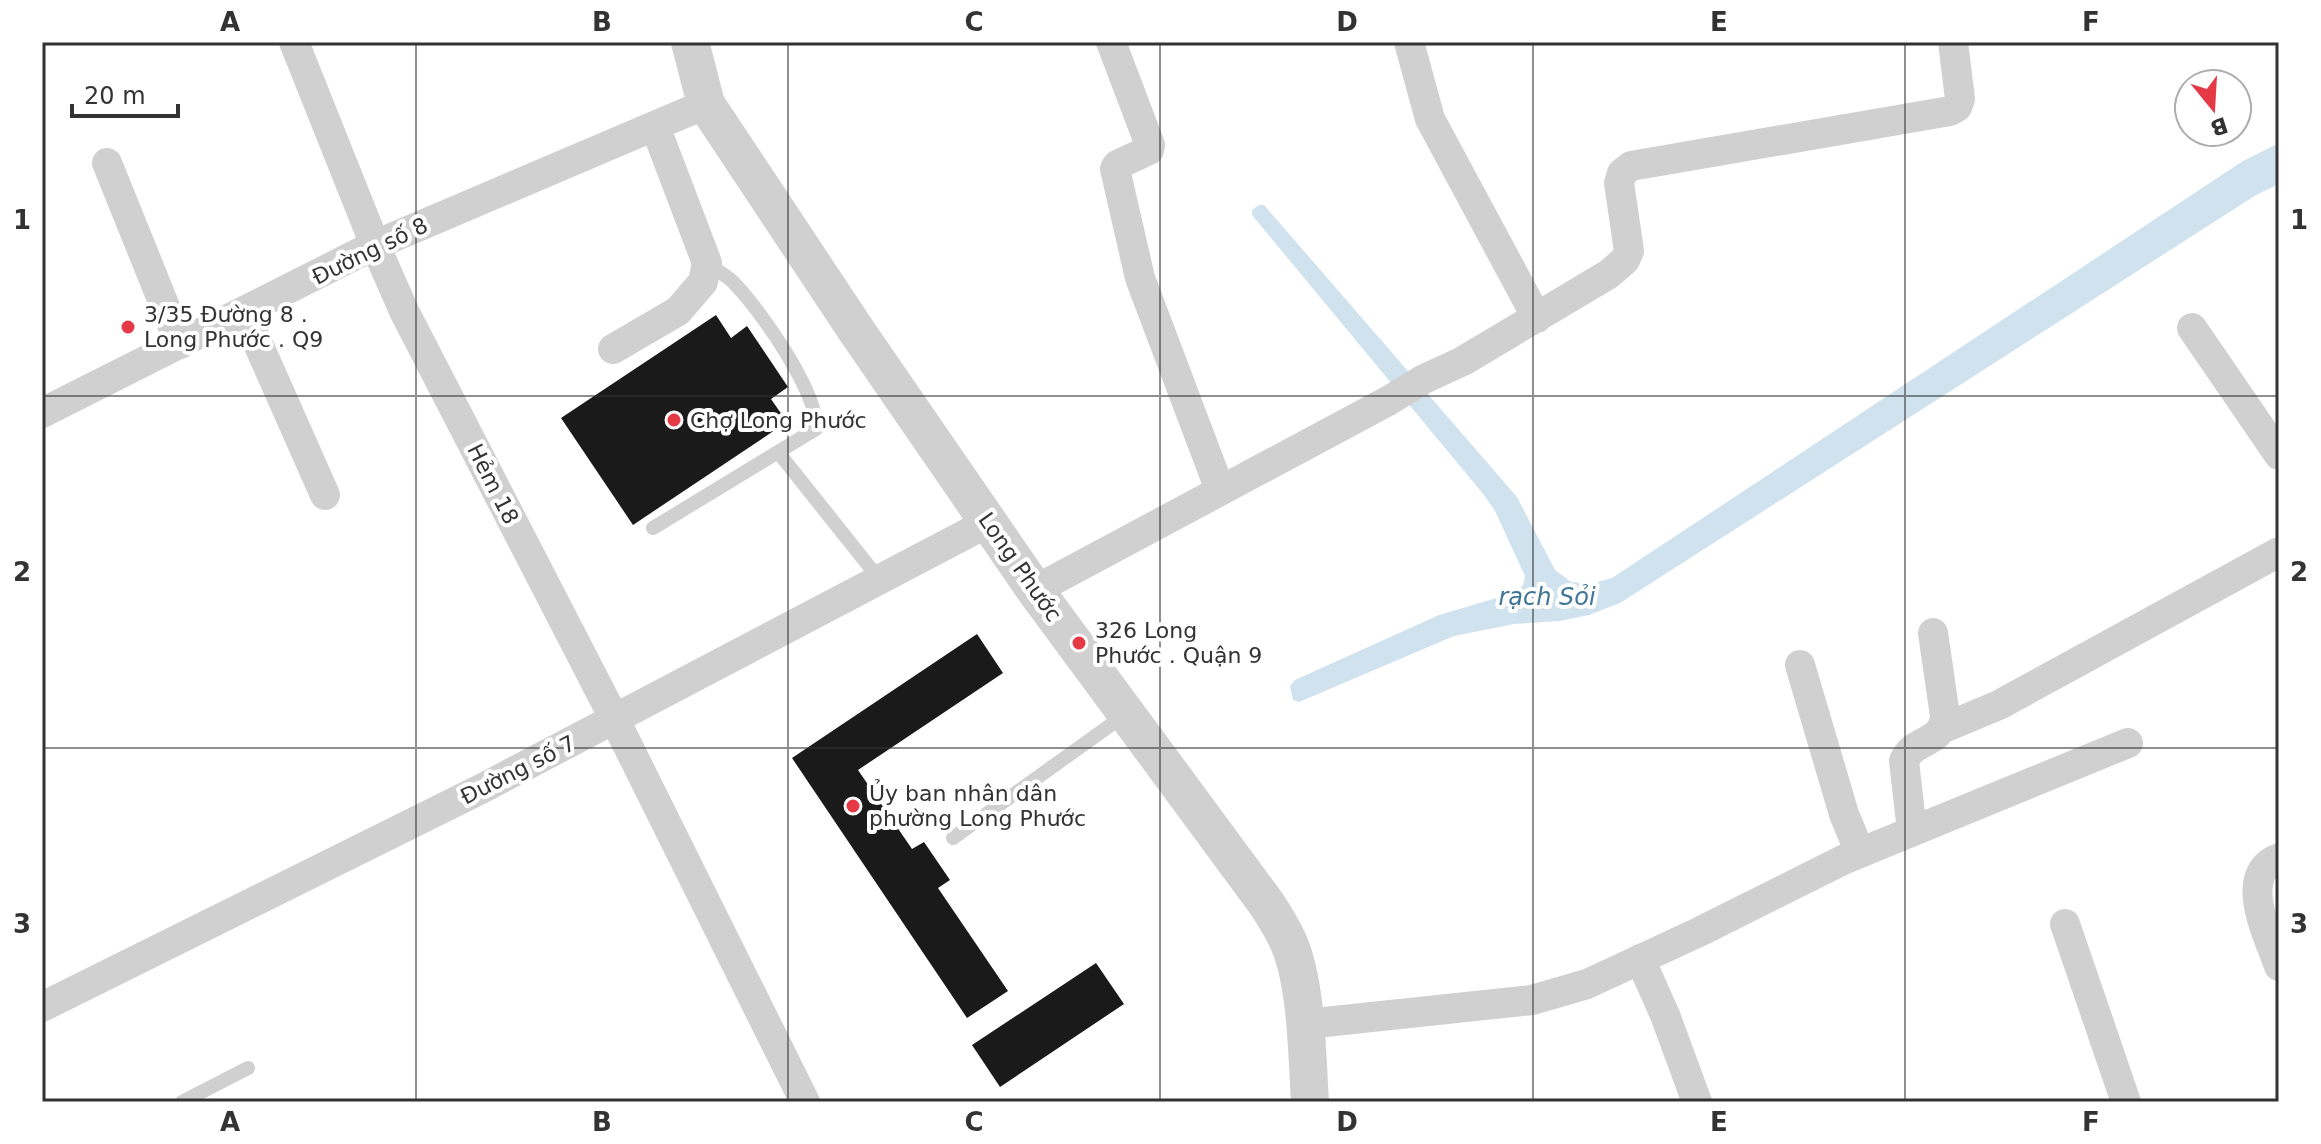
<svg xmlns="http://www.w3.org/2000/svg" width="2321" height="1144" font-family="'DejaVu Sans',sans-serif">
	<style>
		.water { fill: #cfe2ee }
		.building { fill: #1a1a1a }
		.lines { fill: none; stroke-linecap: round; stroke-linejoin: round }
		.service { stroke: #d0d0d0; stroke-width: 14 }
		.minor { stroke: #d0d0d0; stroke-width: 30 }
		.tertiary { stroke: #d0d0d0; stroke-width: 38 }
		.grid { fill: none; stroke: #333; stroke-width: 2; stroke-opacity: 0.55 }
		.poi-dot { fill: #e63946; stroke: #fff; stroke-width: 3 }
		.labels { text-anchor: middle; dominant-baseline: central; stroke-width: 8; stroke-linejoin: round; paint-order: stroke }
		.street-label { font-size: 22px; fill: #333; stroke: #fff }
		.poi-label { font-size: 22px; fill: #333; stroke: #fff; text-anchor: start }
		.water-label { font-size: 24px; font-style: italic; fill: #3f7597; stroke: #fff }
		.neatline { fill: none; stroke: #333; stroke-width: 3 }
		.grid-label { font-size: 26px; text-anchor: middle; font-weight: bold; fill: #333 }
	</style>
	<rect width="100%" height="100%" fill="#fff"/>
	<!-- water -->
	<path class="water" d="M 2279,143 L 2279,184 L 2256,195 L 1620,603 L 1589,615 L 1560,621 L 1514,624 L 1454,636 L 1299,702 L 1293,700 L 1290,686 L 1295,680 L 1439,615 L 1517,592 L 1523,585 L 1525,576 L 1495,511 L 1484,495 L 1252,215 L 1252,210 L 1259,205 L 1264,205 L 1517,497 L 1555,570 L 1571,582 L 1590,584 L 1612,578 L 2243,161 Z"/>
	<!-- building -->
	<path class="building" d="M 716,315 L 731,338 L 747,326 L 788,387 L 771,399 L 787,422 L 633,525 L 561,418 Z
		M 977,634 L 1003,673 L 858,770 L 912,849 L 924,842 L 950,880 L 938,888 L 1008,991 L 967,1018 L 792,758 Z
		M 1096,963 L 1124,1004 L 1000,1087 L 972,1045 Z"/>
	<g class="lines">
		<!-- service -->
		<path class="service" d="M 708,264 C 716,270 726,275 733,282 C 759,308 819,393 816,429 L 778,452
			M 653,528 L 778,452 L 880,580
			M 953,838 L 1126,714
			M 182,1102 L 248,1068"/>
		<!-- minor -->
		<path class="minor" d="M 294,42 L 375,245 L 404,311 L 615,720 L 805,1102
			M 1111,42 L 1150,145 L 1149,150 L 1117,165 L 1115,169 L 1140,278 L 1220,490
			M 1409,42 L 1430,119 L 1537,318
			M 107,163 L 180,344
			M 244,312 L 325,495
			M 2192,328 L 2279,455
			M 613,349 L 678,311 L 703,282 L 707,263 L 655,126
			M 42,413 L 375,245 L 706,104
			M 1035,590 L 1388,401 L 1424,379 L 1463,361 L 1609,274 L 1625,260 L 1629,251 L 1619,183 L 1622,173 L 1631,166 L 1950,111 L 1957,107 L 1960,99 L 1953,42
			M 1800,665 L 1844,814 L 1860,853
			M 1944,728 L 1999,705 L 2279,552
			M 1912,831 L 1904,761 C 1914,737 1942,746 1945,716 L 1933,633
			M 2279,858 C 2236,874 2269,937 2279,966
			M 2065,924 L 2126,1102
			M 1640,959 L 1665,1015 L 1697,1102
			M 42,1007 L 481,789 L 989,522
			M 1306,1024 L 1532,1000 L 1587,984 L 1699,932 L 1845,859 L 2128,743"/>
		<!-- tertiary -->
		<path class="tertiary" d="M 690,42 L 706,104 L 856,330 L 1035,590 L 1266,903 C 1274,915 1282,928 1288,941 C 1307,983 1307,1056 1310,1102"/>
	</g>
	<!-- grid -->
	<path class="grid" d="M 416,42 L 416,1102M 788,42 L 788,1102M 1160,42 L 1160,1102M 1533,42 L 1533,1102M 1905,42 L 1905,1102M 42,396 L 2279,396M 42,748 L 2279,748"/>
	<!-- markers -->
	<g class="poi-dot">
		<circle cx="128" cy="327" r="8"/>
		<circle cx="674" cy="420" r="8"/>
		<circle cx="1079" cy="643" r="8"/>
		<circle cx="853" cy="806" r="8"/>
	</g>
	<g class="labels">
		<!-- street labels -->
		<g class="street-label">
			<text transform="translate(370 251) rotate(-26)">Đường số 8</text>
			<text transform="translate(493 484) rotate(63)">Hẻm 18</text>
			<text transform="translate(1020 567) rotate(55)">Long Phước</text>
			<text transform="translate(518 770) rotate(-27)">Đường số 7</text>
		</g>
		<!-- poi labels -->
		<g class="poi-label">
			<text x="144" y="314">3/35 Đường 8 .<tspan x="144" dy="25">Long Phước . Q9</tspan></text>
			<text x="690" y="420">Chợ Long Phước</text>
			<text x="1095" y="630">326 Long<tspan x="1095" dy="25">Phước . Quận 9</tspan></text>
			<text x="869" y="793">Ủy ban nhân dân<tspan x="869" dy="25">phường Long Phước</tspan></text>
		</g>
		<!-- water labels -->
		<g class="water-label">
			<text x="1547" y="597">rạch Sỏi</text>
		</g>
	</g>
	<!-- border -->
	<rect width="2321" height="1144" fill="none" stroke="#ffffff" stroke-width="88"/>
	<!-- north arrow -->
	<g transform="translate(2213 108) rotate(162)"><circle r="38" fill="#ffffff" stroke="#adadad" stroke-width="2"/>
	<path d="M0-6L14 30L0 20L-14 30Z" fill="#e63946"/>
	<text y="-12" font-size="22" font-weight="bold" text-anchor="middle" fill="#333333">B</text>
	</g>
	<!-- scale -->
	<path d="M72 104v12h106v-12" fill="none" stroke="#333333" stroke-width="4"/>
	<text x="84" y="104" font-size="24" fill="#333333" stroke="#ffffff" stroke-width="6" paint-order="stroke">20 m</text>
	<rect x="44" y="44" width="2233" height="1056" class="neatline"/>
	<g class="grid-label">
		<text x="230" y="31">A</text>
		<text x="602" y="31">B</text>
		<text x="974" y="31">C</text>
		<text x="1347" y="31">D</text>
		<text x="1719" y="31">E</text>
		<text x="2091" y="31">F</text>
		<text x="22" y="229">1</text>
		<text x="2299" y="229">1</text>
		<text x="22" y="581">2</text>
		<text x="2299" y="581">2</text>
		<text x="22" y="933">3</text>
		<text x="2299" y="933">3</text>
		<text x="230" y="1131">A</text>
		<text x="602" y="1131">B</text>
		<text x="974" y="1131">C</text>
		<text x="1347" y="1131">D</text>
		<text x="1719" y="1131">E</text>
		<text x="2091" y="1131">F</text>
	</g>
</svg>
